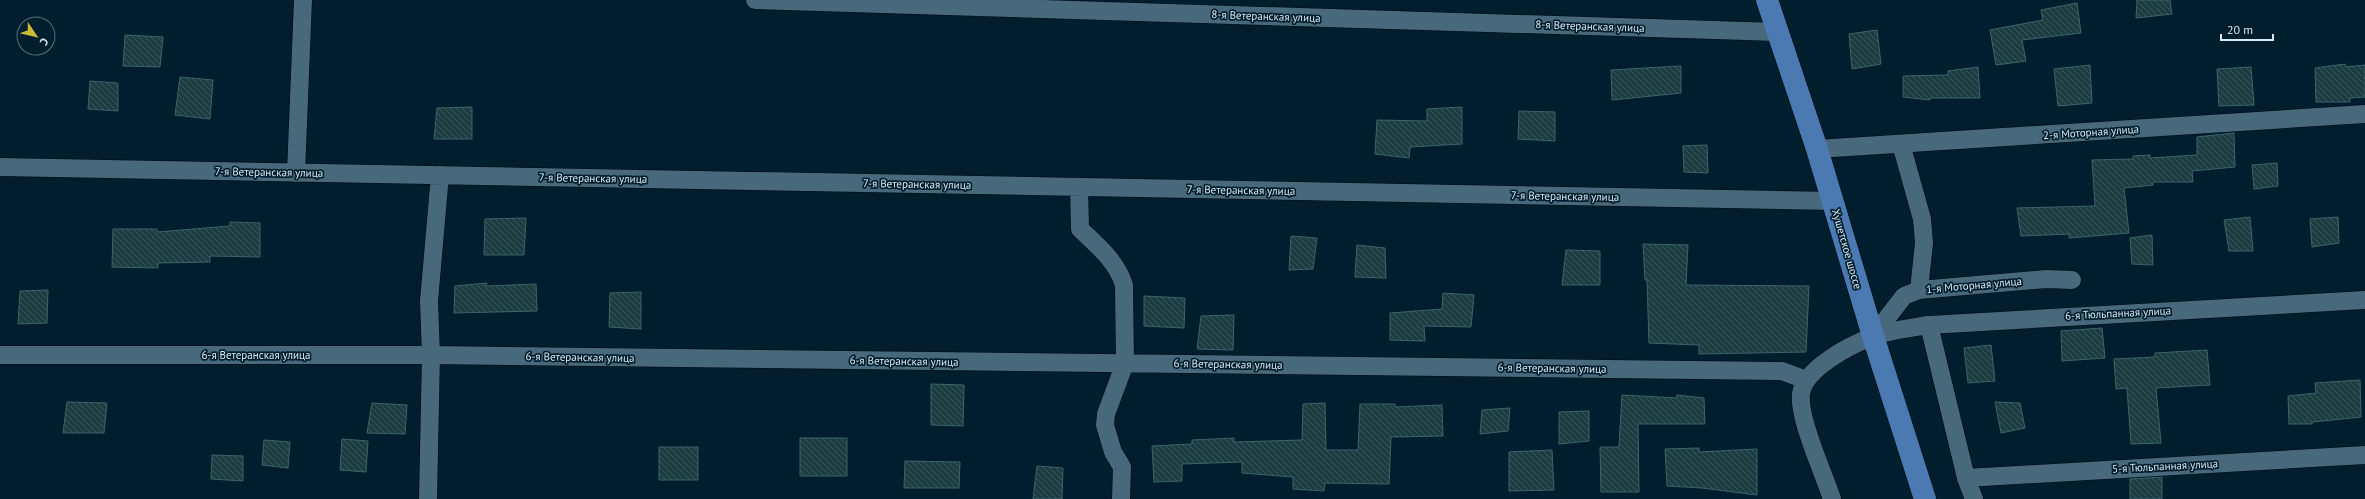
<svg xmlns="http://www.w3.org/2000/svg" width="2365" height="499" font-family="'PT Sans',sans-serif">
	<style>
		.building { fill: url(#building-back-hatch); stroke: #3b656a }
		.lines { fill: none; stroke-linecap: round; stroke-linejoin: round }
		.minor-casing { stroke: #000711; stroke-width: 19 }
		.major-casing { stroke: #000711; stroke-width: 23 }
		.minor { stroke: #48697b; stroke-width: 18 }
		.major { stroke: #4b79b2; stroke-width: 22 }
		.labels { text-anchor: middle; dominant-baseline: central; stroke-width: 3.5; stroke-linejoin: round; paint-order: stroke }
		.street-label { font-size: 11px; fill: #d7e9f4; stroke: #001e2d }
	</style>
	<defs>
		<pattern id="building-back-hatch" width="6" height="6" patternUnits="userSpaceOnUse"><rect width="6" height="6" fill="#1b3d41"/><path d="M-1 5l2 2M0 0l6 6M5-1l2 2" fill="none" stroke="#3b595d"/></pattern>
	</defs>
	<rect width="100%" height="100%" fill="#001e2d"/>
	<!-- building -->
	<path class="building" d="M 2137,0 L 2170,0 L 2172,14 L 2136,18 Z
		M 2077,3 L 2081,33 L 2022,40 L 2026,61 L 1996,65 L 1990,30 L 2043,20 L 2041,10 Z
		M 1877,30 L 1881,64 L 1852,69 L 1849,34 Z
		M 125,35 L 163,37 L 160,67 L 123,66 Z
		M 2345,64 L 2346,67 L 2365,65 L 2365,97 L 2350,98 L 2350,102 L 2316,102 L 2315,68 Z
		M 2090,65 L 2092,103 L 2058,106 L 2054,69 Z
		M 1681,66 L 1681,93 L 1612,100 L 1611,70 Z
		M 1978,67 L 1980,98 L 1930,98 L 1930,100 L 1903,97 L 1903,76 L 1948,75 L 1948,71 Z
		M 2251,67 L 2254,105 L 2219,106 L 2217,69 Z
		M 180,77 L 213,80 L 210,119 L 175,115 Z
		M 90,81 L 118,83 L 118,111 L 88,109 Z
		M 472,107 L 472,139 L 434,139 L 437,108 Z
		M 1462,107 L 1462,144 L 1410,147 L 1409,158 L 1375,154 L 1377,120 L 1427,121 L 1427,109 Z
		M 1519,111 L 1555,112 L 1555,141 L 1518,139 Z
		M 2234,133 L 2235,167 L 2192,171 L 2193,182 L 2153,182 L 2153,185 L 2124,188 L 2129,233 L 2069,238 L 2069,234 L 2021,236 L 2017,208 L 2095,206 L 2092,160 L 2133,159 L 2133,156 L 2150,155 L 2150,158 L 2197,155 L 2197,137 Z
		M 1707,145 L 1708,173 L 1684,172 L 1683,146 Z
		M 2277,163 L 2278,186 L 2254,189 L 2252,165 Z
		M 2250,217 L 2253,251 L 2229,251 L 2224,220 Z
		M 2338,217 L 2339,243 L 2312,247 L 2310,219 Z
		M 526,218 L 524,255 L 484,255 L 485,219 Z
		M 230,222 L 260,223 L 260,257 L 210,256 L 210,262 L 158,263 L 158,268 L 112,267 L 113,229 L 157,229 L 157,232 L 230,226 Z
		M 2152,235 L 2153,265 L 2132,264 L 2130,238 Z
		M 1291,236 L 1317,238 L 1313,269 L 1289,270 Z
		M 1643,244 L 1688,245 L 1686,285 L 1809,286 L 1806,352 L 1699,354 L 1699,345 L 1649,343 L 1647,280 L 1645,280 Z
		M 1357,245 L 1385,248 L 1386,278 L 1355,277 Z
		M 1566,250 L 1600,251 L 1600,285 L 1562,285 Z
		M 487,283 L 486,286 L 536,284 L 537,311 L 454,313 L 455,286 Z
		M 48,290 L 47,323 L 18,324 L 20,291 Z
		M 641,292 L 641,329 L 609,327 L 610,293 Z
		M 1443,293 L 1474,295 L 1471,327 L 1424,326 L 1425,341 L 1390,340 L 1390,313 L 1442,309 Z
		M 1144,296 L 1185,298 L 1184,328 L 1144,326 Z
		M 1234,315 L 1233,350 L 1197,349 L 1201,316 Z
		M 2102,328 L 2105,358 L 2062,361 L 2061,331 Z
		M 1991,345 L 1995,381 L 1968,383 L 1964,348 Z
		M 2207,350 L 2210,385 L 2156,388 L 2161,443 L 2131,444 L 2127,388 L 2116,389 L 2114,359 L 2155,357 L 2155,353 Z
		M 2360,380 L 2361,417 L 2312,422 L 2312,424 L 2289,424 L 2288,396 L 2316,393 L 2315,383 Z
		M 931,384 L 964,385 L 963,426 L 931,425 Z
		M 1622,395 L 1677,398 L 1677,395 L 1704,398 L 1705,424 L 1638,424 L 1639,492 L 1601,492 L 1600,447 L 1619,447 Z
		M 67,402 L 107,403 L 104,433 L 63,433 Z
		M 1995,402 L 2020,403 L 2025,428 L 2001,433 Z
		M 372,403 L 407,405 L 405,434 L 367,433 Z
		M 1325,403 L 1326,450 L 1358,450 L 1360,404 L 1395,404 L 1395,407 L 1442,405 L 1443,436 L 1391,437 L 1389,484 L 1325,483 L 1324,491 L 1293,489 L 1293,477 L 1242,473 L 1242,462 L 1182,464 L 1182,481 L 1154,482 L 1152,446 L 1192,444 L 1192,440 L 1234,438 L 1234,442 L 1302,440 L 1303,404 Z
		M 1510,408 L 1508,431 L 1480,434 L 1482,410 Z
		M 1589,411 L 1589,441 L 1559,444 L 1559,412 Z
		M 800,438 L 847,438 L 847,476 L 800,476 Z
		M 342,439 L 368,441 L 366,472 L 340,470 Z
		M 264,440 L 290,442 L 288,468 L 262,465 Z
		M 659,447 L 698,447 L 698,480 L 659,480 Z
		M 1699,448 L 1699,452 L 1757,449 L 1757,495 L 1702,488 L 1667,486 L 1665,449 Z
		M 1552,450 L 1554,490 L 1509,491 L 1509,452 Z
		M 212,455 L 243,456 L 243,481 L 211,479 Z
		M 905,461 L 960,462 L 959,488 L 904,488 Z
		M 1037,466 L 1063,468 L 1062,499 L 1033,499 Z
		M 2162,477 L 2162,499 L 2130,499 L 2130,479 Z"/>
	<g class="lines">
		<!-- minor casing -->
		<g class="minor-casing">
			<path id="minor" d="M 755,0 L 1777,32
				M 1901,144 L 1922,219 L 1924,243 L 1919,290
				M 1817,149 L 2365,114
				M 0,167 L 1834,201
				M 296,173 L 303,0
				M 1079,188 L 1080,229 C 1098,246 1117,262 1124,285 L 1125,363 L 1106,414 L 1105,425 L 1113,452 L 1122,467 L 1121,499
				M 1929,325 L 1966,478 L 1974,499
				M 1873,336 L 1904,296 L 1919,290 L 2046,279 L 2072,280
				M 0,355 L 431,355 L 1782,371 L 1806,380
				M 1966,478 L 2365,455
				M 428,499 L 431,355 L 429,301 L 440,175
				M 1832,499 C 1824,474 1798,418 1801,394 C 1804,369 1850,345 1872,337 C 1889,330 1911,328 1929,325 L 2365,300"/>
		</g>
		<!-- major casing -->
		<g class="major-casing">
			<path id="major" d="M 1767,0 L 1817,149 L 1873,336 L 1925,499"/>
		</g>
		<!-- minor -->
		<use href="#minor" class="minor"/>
		<!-- major -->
		<use href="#major" class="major"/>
	</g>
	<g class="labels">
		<!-- street labels -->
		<g class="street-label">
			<text transform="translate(1266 16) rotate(2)">8-я Ветеранская улица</text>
			<text transform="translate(1590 26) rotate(2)">8-я Ветеранская улица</text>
			<text transform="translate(2091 132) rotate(-4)">2-я Моторная улица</text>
			<text transform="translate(269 172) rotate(1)">7-я Ветеранская улица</text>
			<text transform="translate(593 178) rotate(1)">7-я Ветеранская улица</text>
			<text transform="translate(917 184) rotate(1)">7-я Ветеранская улица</text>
			<text transform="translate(1241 190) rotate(1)">7-я Ветеранская улица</text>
			<text transform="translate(1565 196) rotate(1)">7-я Ветеранская улица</text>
			<text transform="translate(1847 249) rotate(74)">Хушетское шоссе</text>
			<text transform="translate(1974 285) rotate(-5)">1-я Моторная улица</text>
			<text transform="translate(2118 313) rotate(-3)">6-я Тюльпанная улица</text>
			<text x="256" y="355">6-я Ветеранская улица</text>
			<text transform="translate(580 357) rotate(1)">6-я Ветеранская улица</text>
			<text transform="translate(904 361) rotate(1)">6-я Ветеранская улица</text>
			<text transform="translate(1228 364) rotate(1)">6-я Ветеранская улица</text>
			<text transform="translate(1552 368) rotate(1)">6-я Ветеранская улица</text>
			<text transform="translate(2165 466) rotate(-3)">5-я Тюльпанная улица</text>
		</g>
	</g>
	<!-- north arrow -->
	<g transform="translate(36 36) rotate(125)"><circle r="19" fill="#001e2d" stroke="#566f7d"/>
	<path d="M0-3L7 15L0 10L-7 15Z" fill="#ccb938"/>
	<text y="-6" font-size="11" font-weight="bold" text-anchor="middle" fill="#d7e9f4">С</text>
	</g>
	<!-- scale -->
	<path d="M2221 34v6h52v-6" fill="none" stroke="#d7e9f4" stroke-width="2"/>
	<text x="2227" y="34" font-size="12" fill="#d7e9f4" stroke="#001e2d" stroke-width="3" paint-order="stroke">20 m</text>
</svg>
